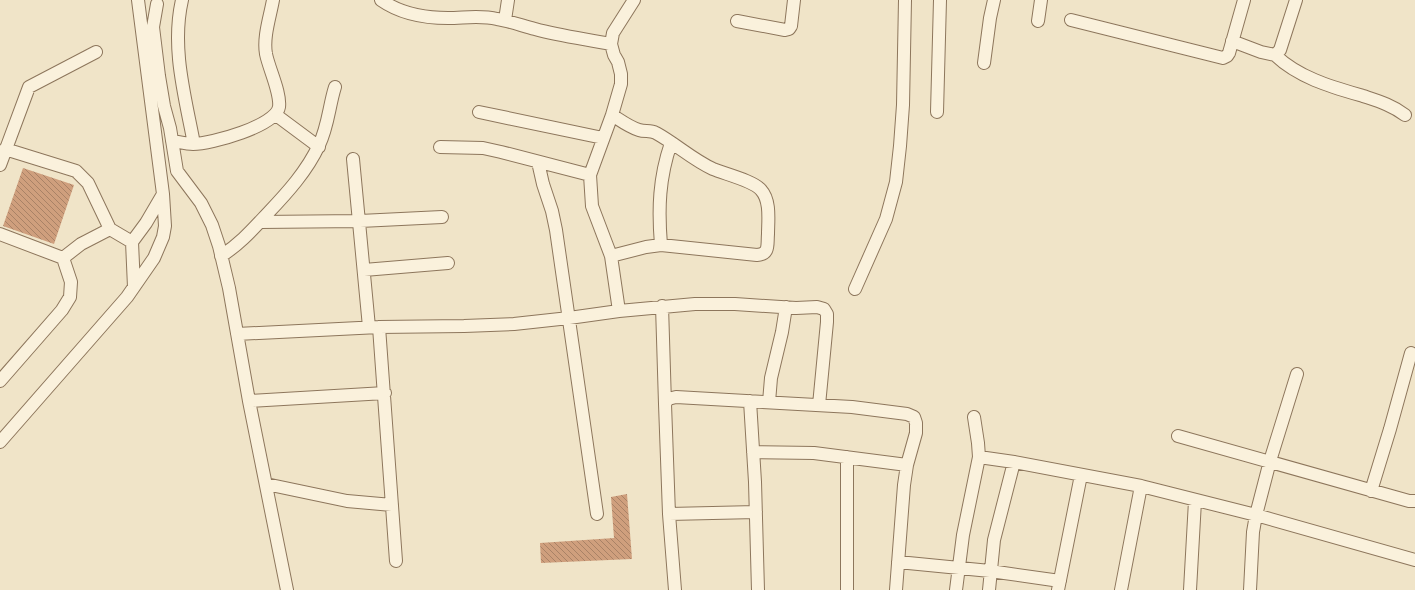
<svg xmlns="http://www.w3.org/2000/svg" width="1415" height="590" font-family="'Noto Serif',serif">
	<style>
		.building { fill: url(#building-back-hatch) }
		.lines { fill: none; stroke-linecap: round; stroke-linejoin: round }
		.minor-casing { stroke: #8d765c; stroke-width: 14 }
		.minor { stroke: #faf1dc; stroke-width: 12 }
	</style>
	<defs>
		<pattern id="building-back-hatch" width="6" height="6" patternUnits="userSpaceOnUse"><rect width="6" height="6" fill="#cf9f7d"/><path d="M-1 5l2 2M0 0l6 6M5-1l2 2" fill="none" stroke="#a98266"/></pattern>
	</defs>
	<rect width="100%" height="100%" fill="#f0e4c8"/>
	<!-- building -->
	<path class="building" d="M 23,168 L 74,185 L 54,244 L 3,226 Z
		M 627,494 L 632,559 L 541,563 L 540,543 L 614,538 L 611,497 Z"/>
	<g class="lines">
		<!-- minor casing -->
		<g class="minor-casing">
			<path id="minor" d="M 182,0 C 171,48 185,96 194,144
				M 381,0 C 401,14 425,18 448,18 C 464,18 481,15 497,19 C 510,21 523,26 535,29 C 560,36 586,39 611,44
				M 157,4 L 153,27 L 159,76 L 164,106 L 170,128 L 177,171 L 201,203 L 212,225 L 219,246 L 229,288 L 249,401 L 287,590
				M 505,20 L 508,0
				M 1071,20 L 1223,58 L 1227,56 L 1229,53 L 1244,0
				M 737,21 L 785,30 L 789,29 L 791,26 L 794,0
				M 1038,21 L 1041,0
				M 1232,41 L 1261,52 L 1275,55 L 1280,50 L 1296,0
				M 1275,55 C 1299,78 1332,87 1363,96 C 1378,101 1392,105 1405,115
				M 984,63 L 990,18 L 994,0
				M 479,112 L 603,138
				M 937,112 L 940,0
				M 276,115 L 319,147
				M 172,141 C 179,142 186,144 193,144 C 211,144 276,126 279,107 C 281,93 269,69 266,54 C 263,37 270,17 273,0
				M 440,147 L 483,148 L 501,152 L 590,175
				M 5,149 L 76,171 L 88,183 L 110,229
				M 353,159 L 369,327
				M 538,162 L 543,184 L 552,211 L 556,230 L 597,514
				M 0,165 L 29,87 L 96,52
				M 260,222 L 360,221 L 442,217
				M 0,234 L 63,258 L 81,244 L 110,229 L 132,242 L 146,223 L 163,194
				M 132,242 L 134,287
				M 661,245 C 658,209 659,178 671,143
				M 221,256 C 240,244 253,229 268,213 C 287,193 307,171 319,145 C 328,127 329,106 335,87
				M 611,256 L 646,247 L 661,245 L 757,255 C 770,254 767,245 768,234 C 768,221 771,201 761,190 C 754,181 725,174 713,169 C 693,160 676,144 656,133 C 650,130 645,132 639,130 C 629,127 620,120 612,115
				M 364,270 L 448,263
				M 855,289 L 886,219 L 896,182 L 900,146 L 903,105 L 905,0
				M 662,306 L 665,404
				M 619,311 L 611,256 L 592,206 L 590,175 L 612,115 L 621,84 L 621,74 L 618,62 L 614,55 L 611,44 L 613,33 L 634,0
				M 379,327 L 396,561
				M 237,334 L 379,327 L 464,326 L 514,324 L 569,318 L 619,311 L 695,304 L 735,304 L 796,308 L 817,307 L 824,309 L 827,314 L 827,322 L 819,405
				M 0,381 L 62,310 L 70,297 L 71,282 L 63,258
				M 249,401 L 385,393
				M 750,401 L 755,482 L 758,590
				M 769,402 L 771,378 L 782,332 L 786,307
				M 1178,436 L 1409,501 L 1415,501
				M 0,442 L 127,297 L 154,258 L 163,237 L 165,226 L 163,194 L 138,0
				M 753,452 L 814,453 L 907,465
				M 847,457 L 847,590
				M 979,457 L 1014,462 L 1141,486 L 1256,515 L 1270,461 L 1297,374
				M 266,484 L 347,501 L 392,505
				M 1371,491 L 1390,429 L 1411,353
				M 669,514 L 756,512
				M 898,562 L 990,571 L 1060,581
				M 675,590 L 669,514 L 665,404 L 668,399 L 676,397 L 852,407 L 907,414 L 914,417 L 916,423 L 916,433 L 907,465 L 904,485 L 896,590
				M 956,590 L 963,535 L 979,457 L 978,443 L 974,417
				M 989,590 L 994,540 L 1014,462
				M 1058,590 L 1081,475
				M 1121,590 L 1141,486
				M 1190,590 L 1195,501
				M 1250,590 L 1253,532 L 1256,515 L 1415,560"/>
		</g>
		<!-- minor -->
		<use href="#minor" class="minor"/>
	</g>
</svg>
